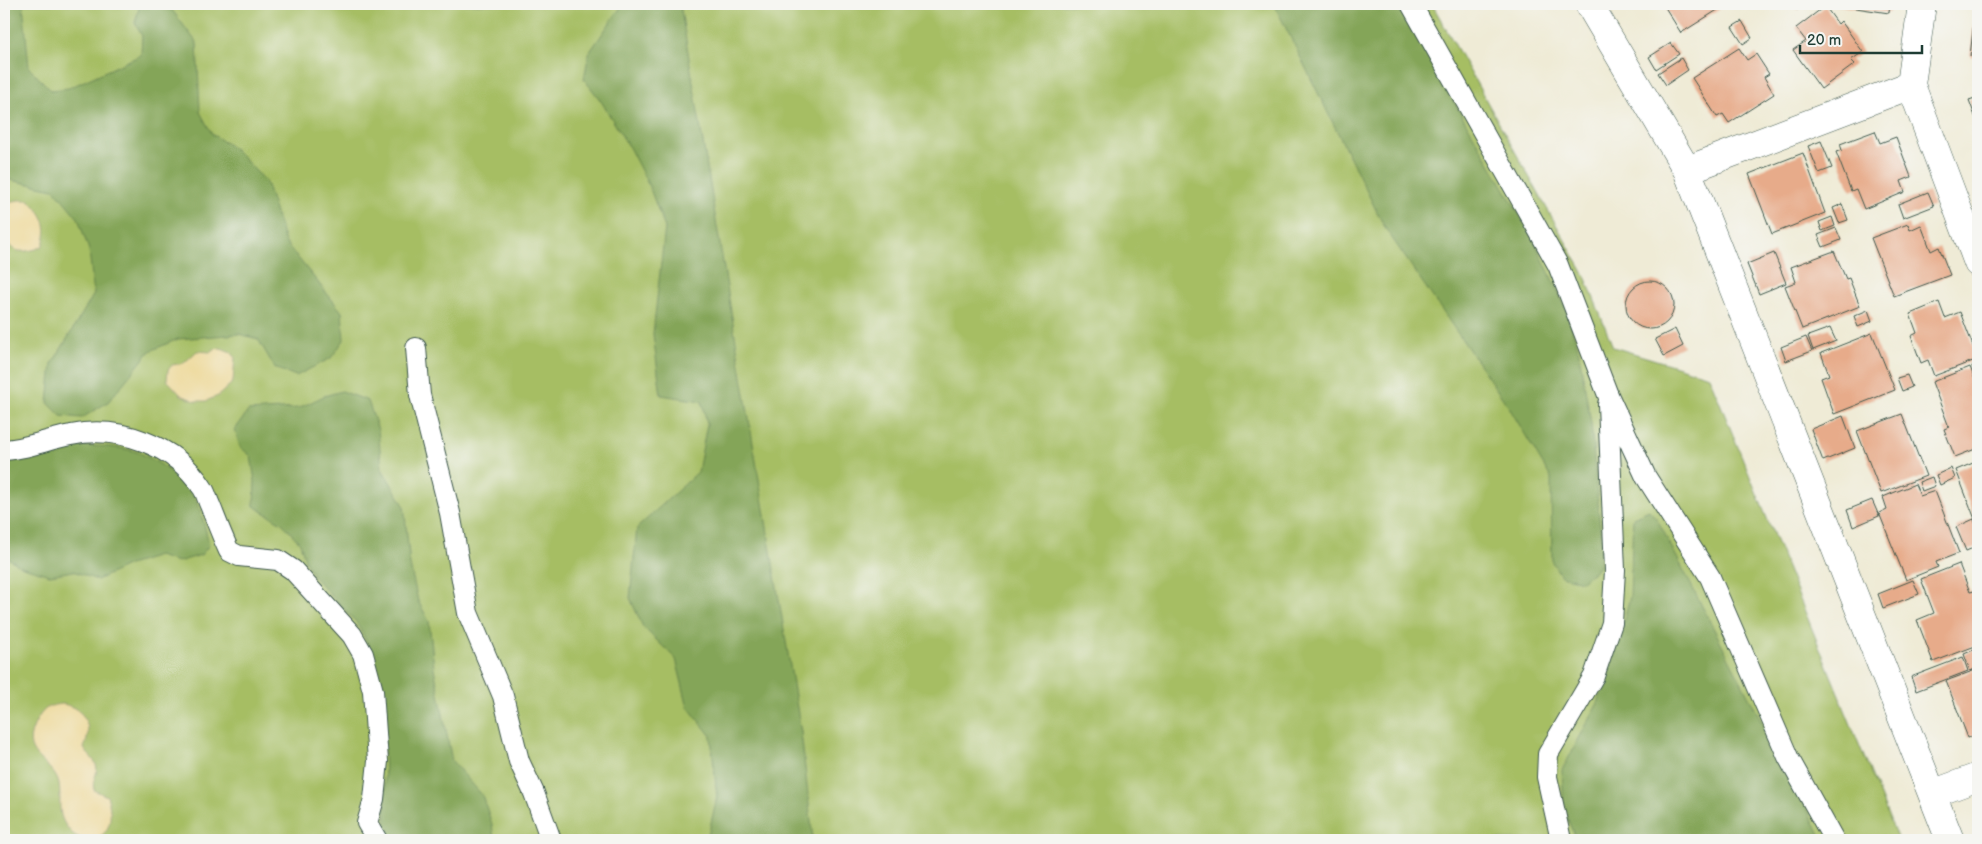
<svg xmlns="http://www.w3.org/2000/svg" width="1982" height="844" font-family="'Balsamiq Sans',sans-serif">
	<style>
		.green { fill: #a6be63; stroke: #627e4c }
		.forest { fill: #84a559; stroke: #527146 }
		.sand { fill: #eeda9e; stroke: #868c69 }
		.building { fill: #e7ab8a }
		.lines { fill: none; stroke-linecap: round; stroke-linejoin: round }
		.lane-casing { stroke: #3e574c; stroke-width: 22 }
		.street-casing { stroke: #3e574c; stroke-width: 29 }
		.lane { stroke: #fff; stroke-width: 20 }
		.street { stroke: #fff; stroke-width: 28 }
	</style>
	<rect width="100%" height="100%" fill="#f6f6f2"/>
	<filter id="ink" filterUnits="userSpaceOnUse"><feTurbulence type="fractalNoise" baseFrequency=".02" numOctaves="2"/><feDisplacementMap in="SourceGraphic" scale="10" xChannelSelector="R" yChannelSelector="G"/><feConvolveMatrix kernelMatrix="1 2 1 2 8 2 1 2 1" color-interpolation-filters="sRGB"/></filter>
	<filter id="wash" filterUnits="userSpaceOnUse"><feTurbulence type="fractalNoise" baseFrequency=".0096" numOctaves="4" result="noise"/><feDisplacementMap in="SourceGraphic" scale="20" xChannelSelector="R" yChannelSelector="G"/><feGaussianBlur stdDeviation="1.12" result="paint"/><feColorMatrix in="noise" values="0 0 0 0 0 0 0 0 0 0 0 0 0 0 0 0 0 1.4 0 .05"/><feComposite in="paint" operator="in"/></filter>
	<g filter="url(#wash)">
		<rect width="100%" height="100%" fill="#efebd6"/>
		<!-- green -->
		<path class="green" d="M 4,4 L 1432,4 L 1585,276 L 1613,347 L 1709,376 L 1898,840 L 4,840 Z"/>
		<!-- forest -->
		<path class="forest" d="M 4,4 L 23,4 L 29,68 L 51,90 L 69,88 L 141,55 L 142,36 L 135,23 L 140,4 L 159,4 L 172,10 L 197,43 L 200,112 L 212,134 L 235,149 L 266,182 L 285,242 L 342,312 L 344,340 L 331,358 L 296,376 L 275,368 L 258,339 L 239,334 L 178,339 L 150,351 L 108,402 L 82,418 L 61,416 L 48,403 L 52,364 L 94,294 L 89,250 L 78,218 L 54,189 L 10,180 L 4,176 Z
			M 623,4 L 680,4 L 801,732 L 813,840 L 675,840 L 708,836 L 717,797 L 711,736 L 688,707 L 676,659 L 643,627 L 630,598 L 637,528 L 698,472 L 707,424 L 702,401 L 661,395 L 653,334 L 665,228 L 649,186 L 630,149 L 601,101 L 584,79 L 589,53 Z
			M 1274,4 L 1397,4 L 1532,236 L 1566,309 L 1578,348 L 1591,423 L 1601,538 L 1599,567 L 1582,581 L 1561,576 L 1552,562 L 1551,478 L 1510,409 L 1385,228 Z
			M 342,391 L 368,401 L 378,430 L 382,469 L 404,505 L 410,565 L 418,601 L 429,621 L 434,668 L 452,761 L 482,795 L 492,824 L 494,840 L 386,840 L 384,734 L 368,644 L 356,622 L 314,577 L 305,560 L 300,543 L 283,524 L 254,506 L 255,481 L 251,456 L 240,447 L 235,430 L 248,411 L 299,408 L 324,396 Z
			M 76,446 C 95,446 116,446 134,451 C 150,456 177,474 188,487 C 200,503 205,526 209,545 L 201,555 L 178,562 L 158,556 L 129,565 L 97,580 L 73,571 L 50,575 L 23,567 L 4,556 L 4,461 L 21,459 Z
			M 1649,510 L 1657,519 L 1823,840 L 1576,840 L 1564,810 L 1562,770 L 1598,703 L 1615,652 L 1630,597 L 1633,517 Z"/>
		<!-- sand -->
		<path class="sand" d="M 18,200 L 29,200 C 44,215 50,227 42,247 C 2,262 4,235 4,206 L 8,203 Z
			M 221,348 L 231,352 L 235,357 L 233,382 L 218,396 L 206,401 L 195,401 L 181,395 L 167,380 L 168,370 L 172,365 L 184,363 L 197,351 L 210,352 L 214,349 Z
			M 63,704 C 86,709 93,727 84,748 C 87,755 94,758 96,765 C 99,774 91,781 94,790 L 107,796 C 110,805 112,818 108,827 C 102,842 80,843 70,831 C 55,814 62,803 59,784 C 53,758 14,759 38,718 C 45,707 50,705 63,704 Z"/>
		<g id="blocks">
			<!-- building -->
			<path class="building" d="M 1663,4 L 1727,4 L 1681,33 Z
				M 1792,4 L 1806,4 L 1797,10 Z
				M 1829,4 L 1890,4 L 1889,13 Z
				M 1976,4 L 1978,4 L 1978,57 L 1970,56 Z
				M 1825,6 L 1838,24 L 1841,21 L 1863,52 L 1851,60 L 1855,64 L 1821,89 L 1793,50 L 1806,41 L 1796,28 Z
				M 1742,21 L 1752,38 L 1743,44 L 1732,27 Z
				M 1671,43 L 1679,54 L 1656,69 L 1649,57 Z
				M 1739,48 L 1747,60 L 1756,54 L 1769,74 L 1764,77 L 1774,94 L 1729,123 L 1723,114 L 1717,117 L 1692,78 Z
				M 1681,58 L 1688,70 L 1666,85 L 1658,73 Z
				M 1978,97 L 1978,124 L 1969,100 Z
				M 1875,131 L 1880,143 L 1896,137 L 1911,177 L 1901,181 L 1905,192 L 1864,209 L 1856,189 L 1851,191 L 1836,152 L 1842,150 L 1840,144 Z
				M 1821,141 L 1832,168 L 1819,173 L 1808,146 Z
				M 1803,153 L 1825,213 L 1772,234 L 1749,174 Z
				M 1928,192 L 1934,206 L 1903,218 L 1898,204 Z
				M 1842,204 L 1848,220 L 1839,223 L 1833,208 Z
				M 1832,217 L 1835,226 L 1822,231 L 1819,222 Z
				M 1908,224 L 1910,230 L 1921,225 L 1931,251 L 1939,247 L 1950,275 L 1894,296 L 1871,238 Z
				M 1836,228 L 1841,240 L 1823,247 L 1818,235 Z
				M 1834,251 L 1846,279 L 1849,278 L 1860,306 L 1802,329 L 1785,286 L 1796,282 L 1791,267 Z
				M 1774,253 L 1786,283 L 1759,294 L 1747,264 Z
				M1626 305a24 24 0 1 1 48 0a24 24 0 1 1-48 0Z
				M 1939,302 L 1945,318 L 1960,312 L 1978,359 L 1934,376 L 1928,360 L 1921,363 L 1911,336 L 1917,333 L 1910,314 Z
				M 1868,310 L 1872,321 L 1858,327 L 1854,316 Z
				M 1830,328 L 1836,341 L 1813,350 L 1808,336 Z
				M 1675,329 L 1683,346 L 1664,356 L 1655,339 Z
				M 1872,333 L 1895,390 L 1834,414 L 1821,378 L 1829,375 L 1821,353 Z
				M 1806,337 L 1812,351 L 1786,361 L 1781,347 Z
				M 1978,363 L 1978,383 L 1972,366 Z
				M 1970,367 L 1978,387 L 1978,448 L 1955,457 L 1944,429 L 1949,427 L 1932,382 Z
				M 1907,375 L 1912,387 L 1902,391 L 1897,378 Z
				M 1902,414 L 1926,476 L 1881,493 L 1857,431 Z
				M 1843,416 L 1855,448 L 1823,461 L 1811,429 Z
				M 1978,461 L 1978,527 L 1956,470 Z
				M 1951,468 L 1955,478 L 1940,485 L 1936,475 Z
				M 1932,477 L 1935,486 L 1922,491 L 1919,482 Z
				M 1915,484 L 1920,496 L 1935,491 L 1959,553 L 1936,562 L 1938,567 L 1906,580 L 1879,513 L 1887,509 L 1883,497 Z
				M 1872,500 L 1879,516 L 1853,527 L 1847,510 Z
				M 1974,519 L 1978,531 L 1978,546 L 1966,551 L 1956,527 Z
				M 1959,564 L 1970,592 L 1978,590 L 1978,645 L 1933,662 L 1917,620 L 1934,613 L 1921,579 Z
				M 1913,580 L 1919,594 L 1883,608 L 1878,594 Z
				M 1978,648 L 1978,668 L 1970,671 L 1964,654 Z
				M 1963,657 L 1968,671 L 1916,691 L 1911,677 Z
				M 1978,669 L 1978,734 L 1968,738 L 1946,681 Z"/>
		</g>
	</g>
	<g filter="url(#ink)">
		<use href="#blocks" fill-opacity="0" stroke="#3e574c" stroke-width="1"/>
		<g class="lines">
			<!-- lane casing -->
			<g class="lane-casing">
				<path id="lane" d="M 1411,4 L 1558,265 L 1608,395 L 1646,477 L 1710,577 L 1788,757 L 1834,840
					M 416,348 L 420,395 L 450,513 L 468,613 L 503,696 L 519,761 L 534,793 L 551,840
					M 4,450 C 27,449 48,439 71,435 C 119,425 175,445 202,487 C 206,492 207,499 210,505 C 216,520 222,536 229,551 L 239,556 L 278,560 L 293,570 L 352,635 L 363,654 L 373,691 L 378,761 L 374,799 L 367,823 L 377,840
					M 1561,840 L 1547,777 L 1548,754 L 1594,676 L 1612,623 L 1615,570 L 1608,404"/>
			</g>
			<!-- street casing -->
			<g class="street-casing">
				<path id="street" d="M 1589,4 L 1687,170 L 1932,794 L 1978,777
					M 1922,4 L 1911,85 L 1978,263
					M 1687,170 L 1911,85
					M 1932,794 L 1950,840"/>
			</g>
			<!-- lane -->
			<use href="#lane" class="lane"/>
			<!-- street -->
			<use href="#street" class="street"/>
		</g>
	</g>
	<!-- margin -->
	<rect width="1982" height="844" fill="none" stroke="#f6f6f2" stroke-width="20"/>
	<!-- scale -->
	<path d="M1800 45v8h122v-8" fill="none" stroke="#1f3d34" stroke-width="2.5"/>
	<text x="1807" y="45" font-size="15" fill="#1f3d34" stroke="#f6f6f2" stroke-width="4" paint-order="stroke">20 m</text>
</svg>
